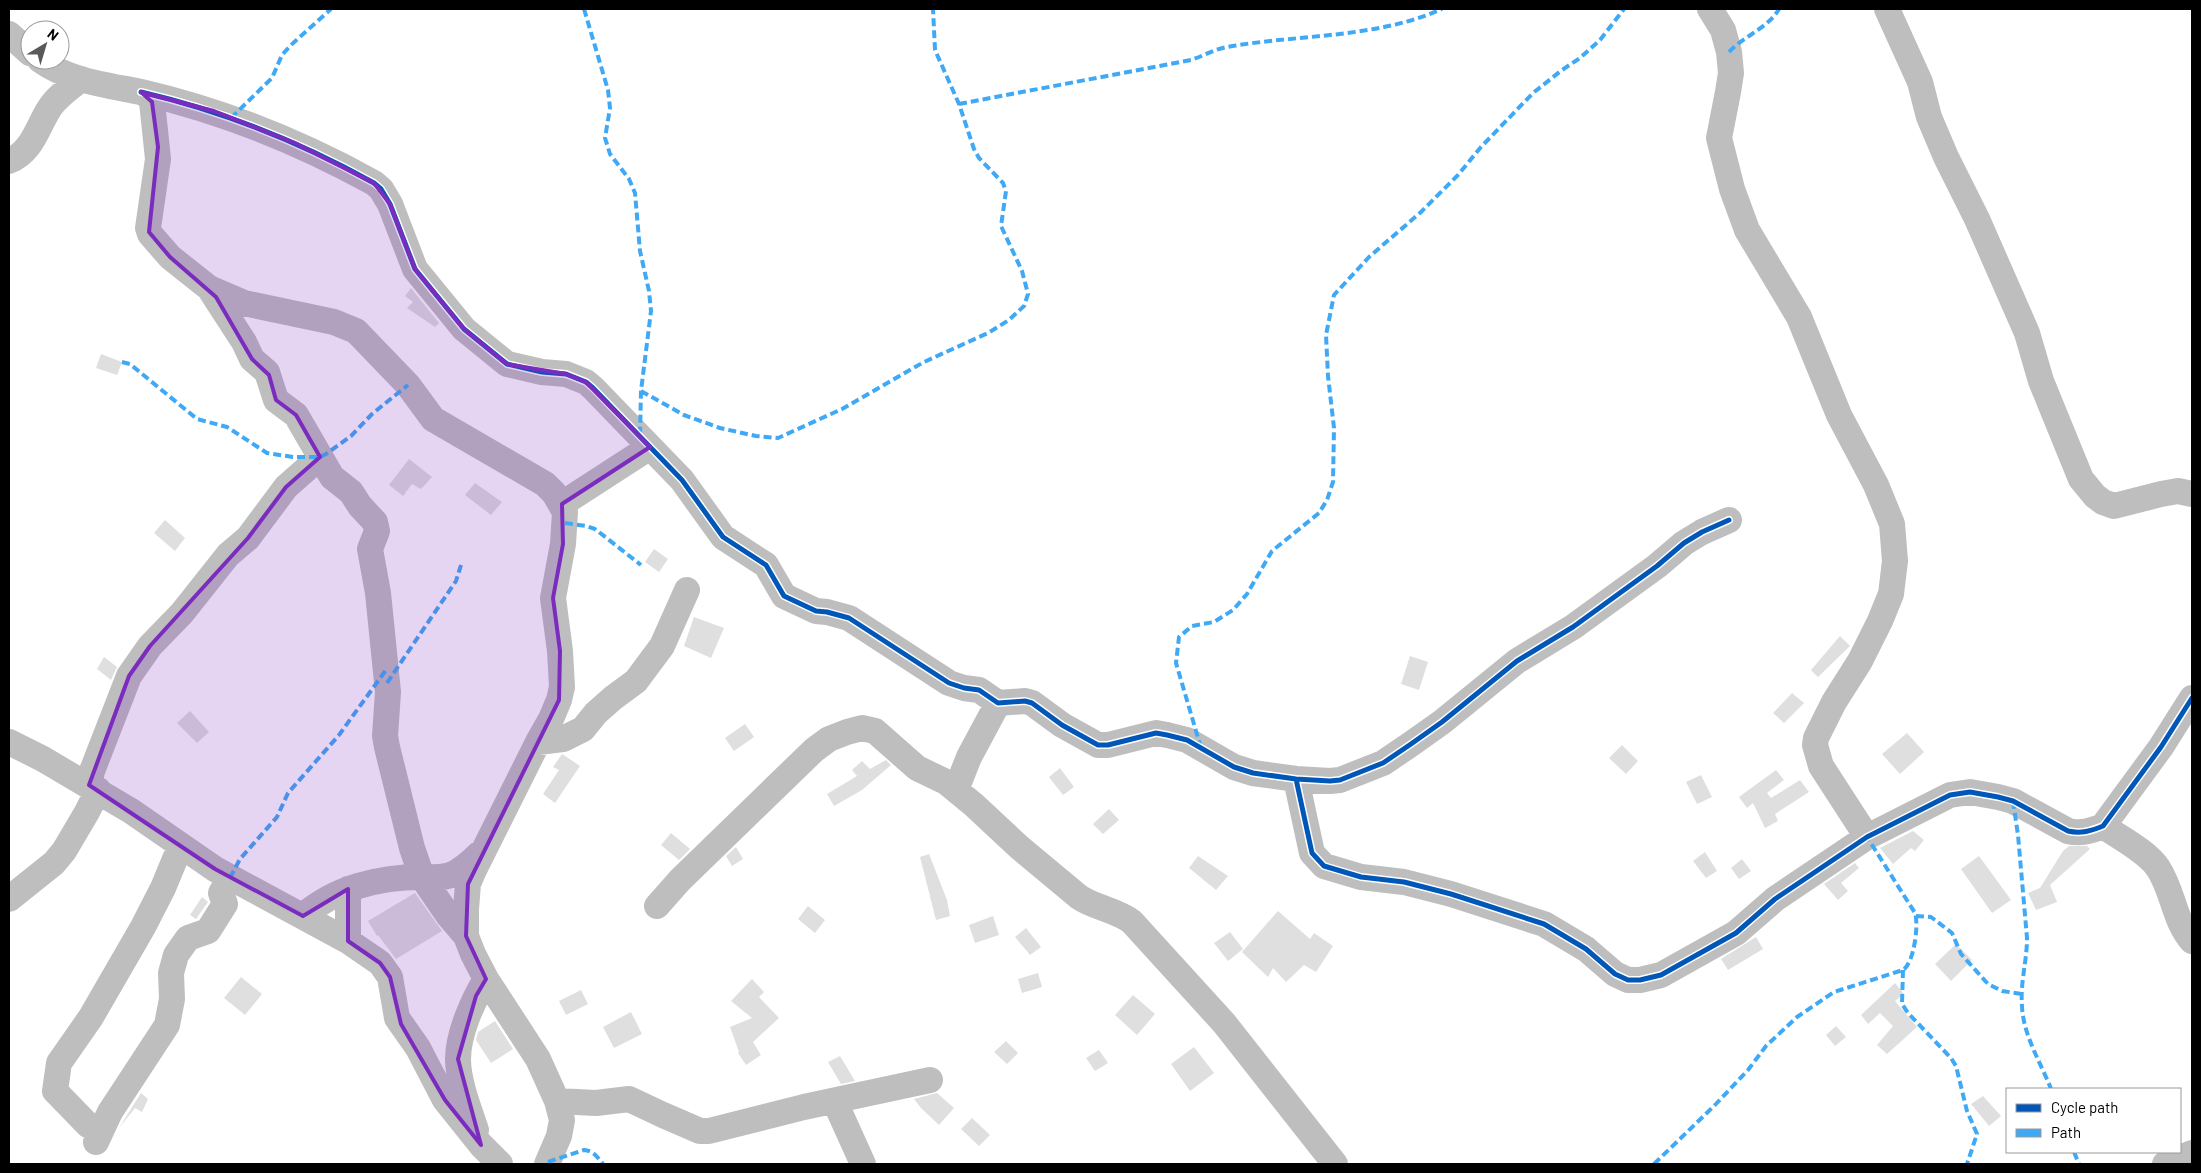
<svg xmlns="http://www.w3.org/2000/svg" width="2201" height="1173" font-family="Barlow,sans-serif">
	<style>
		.building { fill: #dfdfdf }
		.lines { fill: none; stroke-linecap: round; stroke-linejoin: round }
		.minor { stroke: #bebebe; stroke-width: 26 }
		.quiet { stroke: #3fa9f5; stroke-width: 4; stroke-dasharray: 8 4; stroke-linecap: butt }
		.cycleway-casing { stroke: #fff; stroke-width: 8 }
		.cycleway { stroke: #0057b8; stroke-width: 5 }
		.marked { fill: #7b2cbf; fill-opacity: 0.2; stroke: #7b2cbf; stroke-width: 4; stroke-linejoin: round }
	</style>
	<rect width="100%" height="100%" fill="#fff"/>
	<!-- building -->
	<path class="building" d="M 411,288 L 439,323 L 435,327 L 407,308 L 413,302 L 405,296 Z
		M 101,354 L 122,362 L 117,375 L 96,368 Z
		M 409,459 L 432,477 L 421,489 L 412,484 L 403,496 L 389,485 Z
		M 475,483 L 502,502 L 491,515 L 465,495 Z
		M 165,520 L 185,538 L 175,551 L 154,533 Z
		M 654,549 L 668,559 L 659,572 L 645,562 Z
		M 694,617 L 724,628 L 711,658 L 684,646 Z
		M 1840,636 L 1850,646 L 1818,677 L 1811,670 Z
		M 1410,656 L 1428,662 L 1419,690 L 1401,684 Z
		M 104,657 L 117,667 L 111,680 L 97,669 Z
		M 1792,693 L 1804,703 L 1784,723 L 1773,713 Z
		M 190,711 L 209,732 L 197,743 L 177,723 Z
		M 745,724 L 754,737 L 734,751 L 725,738 Z
		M 1907,733 L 1924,752 L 1900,774 L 1882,754 Z
		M 1622,745 L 1638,761 L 1626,774 L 1609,758 Z
		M 562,754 L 580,766 L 555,803 L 543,794 L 559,770 L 553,767 Z
		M 886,760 L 891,765 L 862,790 L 834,806 L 827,794 L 857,776 L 852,770 L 862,761 L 870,769 Z
		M 1060,768 L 1074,787 L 1063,795 L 1049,777 Z
		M 1776,770 L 1784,780 L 1767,793 L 1771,798 L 1800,780 L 1809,792 L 1775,814 L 1778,821 L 1765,828 L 1753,803 L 1747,808 L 1739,797 Z
		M 1701,775 L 1712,797 L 1697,804 L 1686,782 Z
		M 1109,809 L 1119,820 L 1103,834 L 1093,824 Z
		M 1913,831 L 1924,840 L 1915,851 L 1911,848 L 1893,864 L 1880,848 Z
		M 671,833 L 690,849 L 679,860 L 661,845 Z
		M 2069,846 L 2087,846 L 2090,849 L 2050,885 L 2057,902 L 2036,910 L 2028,893 L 2040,888 L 2063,851 Z
		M 736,847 L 743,859 L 732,866 L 726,856 Z
		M 1705,852 L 1717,871 L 1706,878 L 1693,861 Z
		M 929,854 L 947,900 L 950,916 L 936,920 L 920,857 Z
		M 1198,856 L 1228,876 L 1216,890 L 1189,868 Z
		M 1979,856 L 2011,900 L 1992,913 L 1961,869 Z
		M 1742,859 L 1751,871 L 1739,879 L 1731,868 Z
		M 1855,863 L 1859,868 L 1841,883 L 1848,891 L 1838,900 L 1824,884 Z
		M 415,893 L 442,931 L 396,959 L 378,935 L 377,936 L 368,921 Z
		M 202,897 L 208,902 L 196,919 L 190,915 Z
		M 808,906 L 825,920 L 815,933 L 798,919 Z
		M 1278,911 L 1310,939 L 1314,933 L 1333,946 L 1316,972 L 1304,965 L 1286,982 L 1273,968 L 1268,977 L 1242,952 Z
		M 993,916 L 999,935 L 975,943 L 969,925 Z
		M 1026,928 L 1041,947 L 1030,955 L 1015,937 Z
		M 1230,932 L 1243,949 L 1228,961 L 1214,943 Z
		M 1756,937 L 1763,949 L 1728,970 L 1721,959 Z
		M 1956,944 L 1972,960 L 1951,981 L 1935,964 Z
		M 1038,973 L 1042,987 L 1022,993 L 1018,979 Z
		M 241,977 L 262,994 L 245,1015 L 224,998 Z
		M 752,979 L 764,992 L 759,997 L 779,1018 L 753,1042 L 761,1055 L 746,1065 L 738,1053 L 739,1052 L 730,1027 L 752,1018 L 731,1001 Z
		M 1895,983 L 1904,994 L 1895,1001 L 1917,1027 L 1887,1054 L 1877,1045 L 1893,1026 L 1880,1013 L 1868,1024 L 1861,1015 Z
		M 581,990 L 588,1004 L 566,1015 L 559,1001 Z
		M 1133,995 L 1155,1014 L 1137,1035 L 1115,1015 Z
		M 631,1012 L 642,1034 L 614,1048 L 603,1027 Z
		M 495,1021 L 513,1049 L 491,1063 L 476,1040 L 478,1032 Z
		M 1836,1026 L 1846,1037 L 1835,1046 L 1826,1035 Z
		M 1006,1041 L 1018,1053 L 1007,1064 L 994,1052 Z
		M 1194,1047 L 1214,1073 L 1190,1091 L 1171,1064 Z
		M 1099,1050 L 1108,1063 L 1095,1071 L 1086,1058 Z
		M 840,1056 L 855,1081 L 841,1084 L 828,1062 Z
		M 141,1093 L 148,1099 L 142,1112 L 135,1108 L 119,1128 Z
		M 937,1093 L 954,1108 L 939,1125 L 921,1108 L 914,1099 Z
		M 1983,1096 L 2001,1116 L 1989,1126 L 1971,1104 Z
		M 972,1118 L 990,1135 L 979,1146 L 961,1129 Z"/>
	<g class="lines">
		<!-- minor -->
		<path class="minor" d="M 1710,9 L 1723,30 L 1729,52 L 1731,73 L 1728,92 L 1719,138 L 1732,189 L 1747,230 L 1799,317 L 1839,415 L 1876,485 L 1892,524 L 1895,561 L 1891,594 L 1880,621 L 1860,661 L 1834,702 L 1816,738 L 1815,745 L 1821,766 L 1867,837
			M 1887,9 L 1920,82 L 1929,117 L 1946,157 L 1977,219 L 2027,333 L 2041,381 L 2081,479 L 2095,496 L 2103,502 L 2114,506 L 2161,494 L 2178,491 L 2192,494
			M 9,34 L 30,53
			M 40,60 C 69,81 107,85 141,92 L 150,97 L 152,102 L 158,159 L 148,228 L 150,234 L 170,257 L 209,288 L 244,303 L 334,322 L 356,331 L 408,385 L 433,419 L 545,484 L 554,493 L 565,512 L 563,544 L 553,598 L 560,651 L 562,687 L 559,700 L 551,719 L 538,742 L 474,870 L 468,884 L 466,909 L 466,936 L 473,954 L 486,979 L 538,1059 L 557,1101 L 562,1120 L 559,1136 L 547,1164
			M 141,92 C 223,111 300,142 374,183 L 381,189 L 390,204 L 415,269 L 464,329 L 507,364 L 542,372 L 566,374 L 586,382 L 593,388 L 682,480 L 723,537 L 766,565 L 784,596 L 816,611 L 827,612 L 849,618 L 949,683 L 964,688 L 979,690 L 998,703 L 1025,701 L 1032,703 L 1062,725 L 1098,745 L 1108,745 L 1156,733 L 1167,735 L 1187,740 L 1234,767 L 1253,773 L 1296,779 L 1330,781 L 1340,780 L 1383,763 L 1411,744 L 1442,722 L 1517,661 L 1573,627 L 1657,566 L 1684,543 L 1702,532 L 1729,520
			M 9,161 C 32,152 37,128 49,109 C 56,97 70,88 81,79
			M 209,288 L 244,342 L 252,359 L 267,372 L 276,400 L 296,415 L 332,477 L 351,492 L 360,506 L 375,522 L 377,531 L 370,549 L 378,593 L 388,692 L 385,736 L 387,747 L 412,848 L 422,877 L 448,915 L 466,936
			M 562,504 L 650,447
			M 9,742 L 43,759 L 131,811 L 215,869 L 348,941 L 380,963 L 390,977 L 397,1018 L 418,1048 L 445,1100 L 481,1145 L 500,1164
			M 538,742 L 563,739 L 583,729 L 596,713 L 613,698 L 636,681 L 662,646 L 687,590
			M 1296,779 L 1312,853 L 1324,866 L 1361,877 L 1404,882 L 1451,894 L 1544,924 L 1586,949 L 1615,974 L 1628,980 L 1640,980 L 1661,975 L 1736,933 L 1775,899 L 1867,837 L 1950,795 L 1970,792 L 1998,797 L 2013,801 L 2068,831 C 2081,834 2091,831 2103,826 L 2161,747 L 2192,698
			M 89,785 L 92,771 L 129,676 L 150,646 L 182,613 L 228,555 L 248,538 L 286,487 L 320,457
			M 956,790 L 969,757 L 998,703
			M 2103,826 C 2119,837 2148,852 2158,868 C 2173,890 2174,921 2192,941
			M 9,899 L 54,863 L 64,851 L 87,812 L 98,790
			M 657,906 L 680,880 L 814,750 L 829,739 L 847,732 L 862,728 L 875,731 L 917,768 L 946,782 L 974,805 L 1019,847 L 1079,897 C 1095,908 1117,910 1132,922 L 1224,1023 L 1335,1164
			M 303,916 C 335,888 379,877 421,877 C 432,877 445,879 455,873 C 464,868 472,861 479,854
			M 348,941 L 348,889
			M 557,1101 L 596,1103 L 629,1099 L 663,1115 L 700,1131 L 709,1131 L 804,1107 L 930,1080
			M 835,1102 L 863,1164
			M 88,1125 L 55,1091 L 59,1063 L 91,1017 L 143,927 L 163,888 L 180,847
			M 476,1130 C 469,1109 458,1081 458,1059 C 458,1034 473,1000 486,979
			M 96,1142 L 110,1112 L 167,1025 L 172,999 L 171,973 L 176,955 L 188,938 L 208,931 L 225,904 L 221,893 L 230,878
			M 2165,1164 L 2192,1153"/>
		<!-- quiet -->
		<path class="quiet" d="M 584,9 L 608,90 L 610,108 L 605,138 L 610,154 L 629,179 L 635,193 L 640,251 L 649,291 L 651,311 L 641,391 L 640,436
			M 1729,52 C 1744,36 1768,28 1779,9
			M 959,104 L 1191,60 C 1203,56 1215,49 1227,47 C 1299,34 1374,39 1442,9
			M 231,118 L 272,78 L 282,55 L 291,45 L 331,9
			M 122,362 L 130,364 L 197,419 L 227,427 L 267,453 L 293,457 L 320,457 L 326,454 L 351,436 L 372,414 L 408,385
			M 641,391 L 684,415 L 720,428 L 756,436 L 778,438 L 842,409 L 924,362 L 988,333 L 1009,320 L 1024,306 L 1028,294 L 1022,271 L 1001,226 L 1006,191 L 1003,183 L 979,158 L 974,149 L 959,104 L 935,50 L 933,9
			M 565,523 L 586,526 L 595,529 L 641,565
			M 387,683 L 456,581 L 461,565
			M 1201,748 L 1176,663 L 1179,637 L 1192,626 L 1214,622 L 1233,610 L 1247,594 L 1272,551 L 1319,513 L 1327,500 L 1333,482 L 1334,428 L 1328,376 L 1326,335 L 1334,295 L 1369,257 L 1421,212 L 1458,175 L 1481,147 L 1533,93 L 1562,70 L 1580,58 L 1600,40 L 1624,9
			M 2013,801 L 2018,835 L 2027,938 C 2027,961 2020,983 2022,1006 C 2023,1035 2041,1063 2051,1089
			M 230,878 L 240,859 L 277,817 L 288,793 L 339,735 L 386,670
			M 1916,916 L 1931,917 L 1952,933 L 1961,954 L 1988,984 L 2002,991 L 2022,994
			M 1903,970 L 1902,1004 L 1908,1013 L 1951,1058 L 1956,1066 L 1967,1111 L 1977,1134 L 1967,1164
			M 2074,1152 L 2079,1164
			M 548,1162 L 584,1150 C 594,1151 597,1157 603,1164
			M 1654,1164 L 1715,1105 L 1748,1070 L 1766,1046 L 1797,1017 L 1834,992 L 1903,970 C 1914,963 1919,925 1915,913 L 1867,837"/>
		<!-- cycleway casing -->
		<g class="cycleway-casing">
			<path id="cycleway" d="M 141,92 C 223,111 300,142 374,183 L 381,189 L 390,204 L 415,269 L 464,329 L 507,364 L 542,372 L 566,374 L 586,382 L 593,388 L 682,480 L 723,537 L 766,565 L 784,596 L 816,611 L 827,612 L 849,618 L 949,683 L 964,688 L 979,690 L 998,703 L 1025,701 L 1032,703 L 1062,725 L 1098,745 L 1108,745 L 1156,733 L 1167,735 L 1187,740 L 1234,767 L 1253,773 L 1296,779 L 1330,781 L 1340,780 L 1383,763 L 1411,744 L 1442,722 L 1517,661 L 1573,627 L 1657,566 L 1684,543 L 1702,532 L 1729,520
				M 1296,779 L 1312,853 L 1324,866 L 1361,877 L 1404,882 L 1451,894 L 1544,924 L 1586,949 L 1615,974 L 1628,980 L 1640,980 L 1661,975 L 1736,933 L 1775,899 L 1867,837 L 1950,795 L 1970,792 L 1998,797 L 2013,801 L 2068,831 C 2081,834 2091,831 2103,826 L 2161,747 L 2192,698"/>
		</g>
		<!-- cycleway -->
		<use href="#cycleway" class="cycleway"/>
	</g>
	<!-- marked area -->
	<path class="marked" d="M 141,92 L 214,111 L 295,143 L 374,183 L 390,204 L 415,269 L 464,329 L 507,364 L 566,374 L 586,382 L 650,447 L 562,504 L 563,544 L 553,598 L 560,651 L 559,700 L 468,884 L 466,936 L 486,979 L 476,996 L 458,1059 L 481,1145 L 445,1100 L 401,1024 L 390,977 L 380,963 L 348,941 L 348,889 L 303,916 L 215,869 L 89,785 L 129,676 L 150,646 L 248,538 L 286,487 L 320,457 L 296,415 L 276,400 L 269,375 L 252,359 L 216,297 L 170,257 L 149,232 L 158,147 L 152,102 Z"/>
	<!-- border -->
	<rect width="2201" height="1173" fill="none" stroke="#000000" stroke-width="20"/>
	<!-- legend -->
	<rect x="2006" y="1088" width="175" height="65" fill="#ffffff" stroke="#999999"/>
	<rect x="2016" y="1104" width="25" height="8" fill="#0057b8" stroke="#999999"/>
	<text x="2051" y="1113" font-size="15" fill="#000000">Cycle path</text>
	<rect x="2016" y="1129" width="25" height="8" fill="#3fa9f5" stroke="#999999"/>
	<text x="2051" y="1138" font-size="15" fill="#000000">Path</text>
	<!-- north arrow -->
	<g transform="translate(45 45) rotate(38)"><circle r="24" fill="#ffffff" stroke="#999999"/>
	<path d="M0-4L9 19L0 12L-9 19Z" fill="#595959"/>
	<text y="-8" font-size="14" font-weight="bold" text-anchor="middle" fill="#000000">N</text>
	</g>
</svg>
